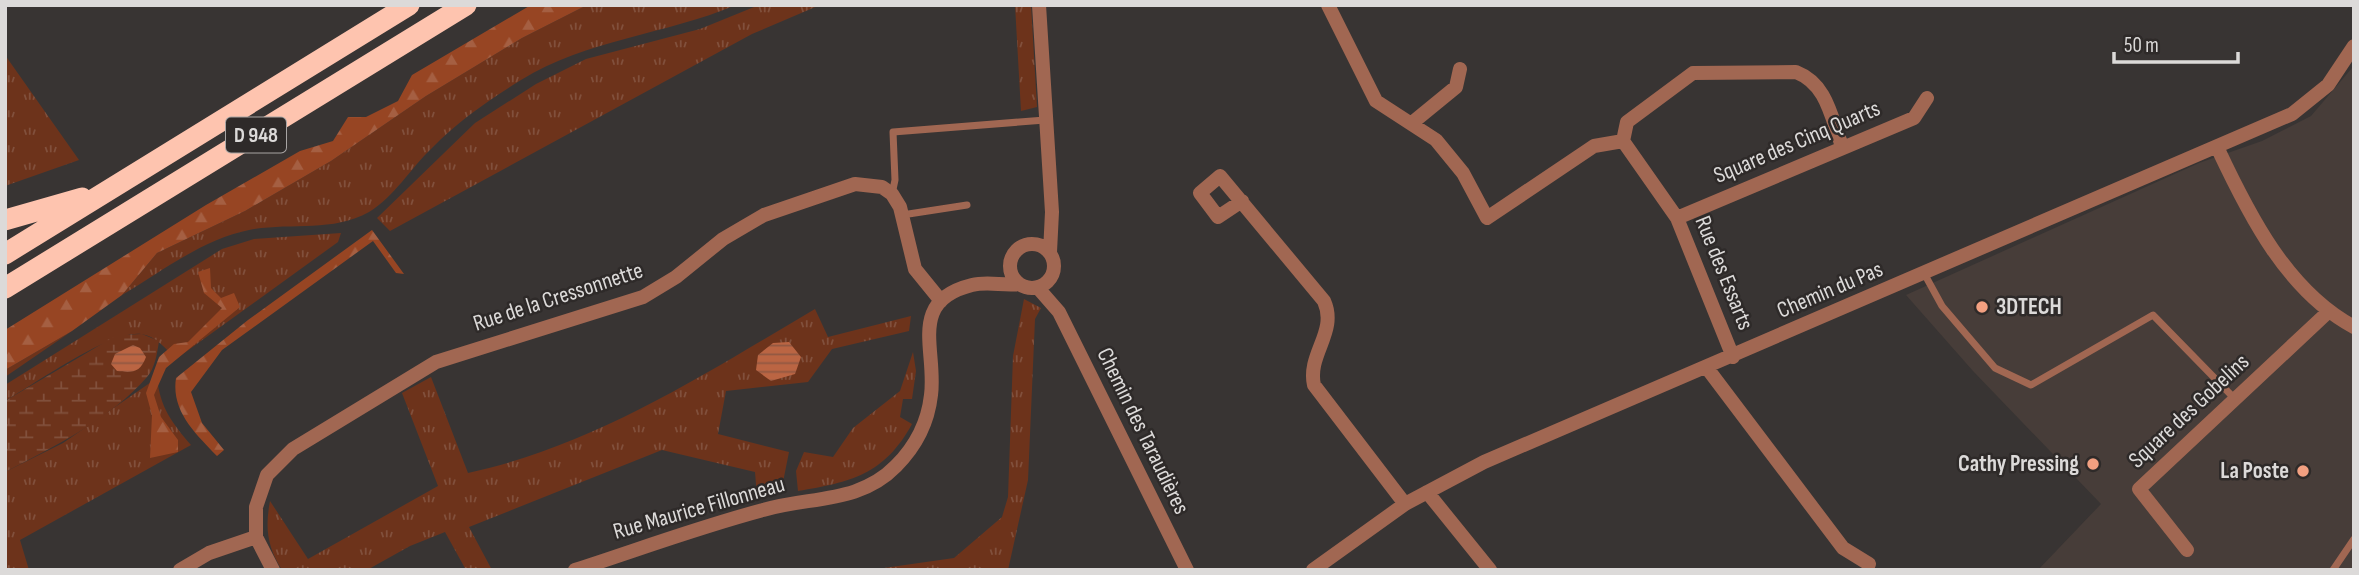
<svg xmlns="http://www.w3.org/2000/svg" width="2359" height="575" font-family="'Sofia Sans Condensed',sans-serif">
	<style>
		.built { fill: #473d39 }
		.grass { fill: url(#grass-tufts) }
		.forest { fill: url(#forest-firs) }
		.wetland { fill: url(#wetland-marsh) }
		.water { fill: url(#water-rules) }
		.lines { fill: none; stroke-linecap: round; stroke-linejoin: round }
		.lane { stroke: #a16752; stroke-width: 7 }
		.street { stroke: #a16752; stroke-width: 14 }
		.highway { stroke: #fec4af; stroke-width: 21 }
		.poi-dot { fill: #f2a081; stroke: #2e2a29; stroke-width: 2.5 }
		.labels { text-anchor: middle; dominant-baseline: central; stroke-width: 5; stroke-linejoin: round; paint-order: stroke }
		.shield { fill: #2e2a29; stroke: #a8a5a4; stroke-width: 2 }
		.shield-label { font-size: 21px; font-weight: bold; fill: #dcdad9 }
		.street-label { font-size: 23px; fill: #dcdad9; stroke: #2e2a29 }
		.poi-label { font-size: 23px; font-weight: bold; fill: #dcdad9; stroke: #2e2a29; text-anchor: end }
	</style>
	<defs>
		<pattern id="grass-tufts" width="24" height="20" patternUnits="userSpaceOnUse" patternTransform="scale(1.75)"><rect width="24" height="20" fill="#6d331b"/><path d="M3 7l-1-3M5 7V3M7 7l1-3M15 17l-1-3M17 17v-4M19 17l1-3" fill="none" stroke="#81503c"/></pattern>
		<pattern id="forest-firs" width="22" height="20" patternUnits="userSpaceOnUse" patternTransform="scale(1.75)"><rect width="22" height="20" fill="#974523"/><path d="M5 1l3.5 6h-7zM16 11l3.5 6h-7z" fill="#a55f42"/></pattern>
		<pattern id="wetland-marsh" width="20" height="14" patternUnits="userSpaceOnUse" patternTransform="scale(1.75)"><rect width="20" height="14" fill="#6d331b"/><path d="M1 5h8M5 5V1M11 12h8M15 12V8" fill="none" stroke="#81503c"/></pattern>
		<pattern id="water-rules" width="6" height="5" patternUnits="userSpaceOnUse" patternTransform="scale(1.75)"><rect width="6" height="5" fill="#bb6543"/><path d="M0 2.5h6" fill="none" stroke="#915842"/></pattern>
	</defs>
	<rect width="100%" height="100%" fill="#383433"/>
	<!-- built -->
	<path class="built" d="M 2352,68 L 2354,570 L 2038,570 L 2101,504 L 1973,371 L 1906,295 L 2199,163 L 2262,141 L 2311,116 Z"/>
	<!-- grass -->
	<path class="grass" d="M 587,5 L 736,5 C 665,35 587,39 521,80 C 489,100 458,121 432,148 C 410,169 395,196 369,212 C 331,233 289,222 249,230 C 203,239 161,272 122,295 L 157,253 L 245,211 L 331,161 L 426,96 L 522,38 Z
		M 759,5 L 820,5 L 752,34 L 390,231 L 377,218 L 475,123 L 536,84 L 586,59 L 700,29 Z
		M 1015,5 L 1031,5 L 1037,107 L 1021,111 Z
		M 5,55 L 79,160 L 5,186 Z
		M 341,233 L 338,242 L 176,359 C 166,349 156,336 141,334 C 110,330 35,384 5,401 L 5,385 L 222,249 L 254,239 Z
		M 1024,299 L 1041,308 L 1035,319 L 1028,480 L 1008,570 L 870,570 L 954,558 L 1002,517 L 1008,497 L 1013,356 Z
		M 815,309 L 828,337 L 911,316 L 909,331 L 832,349 L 808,382 L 726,391 L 718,434 L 789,452 L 781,492 L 757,496 L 755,472 L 662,450 L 469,527 L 492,570 L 466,570 L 445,532 L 410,546 L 367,570 L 282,570 C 267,547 265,527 270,501 L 308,559 L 438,486 L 402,393 L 431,377 L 468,473 C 594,446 705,374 815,309 Z
		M 72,331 L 5,377 L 5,370 Z
		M 913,352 L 916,371 L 912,399 L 903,399 L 900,417 L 912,424 C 884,475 851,482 798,491 L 796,471 L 804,452 L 833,457 L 853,428 L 900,391 Z
		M 157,378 C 160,407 172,423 191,445 L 20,540 L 29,570 L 5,570 L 5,472 L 63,443 Z"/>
	<!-- forest -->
	<path class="forest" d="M 531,5 L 587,5 L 522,38 L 426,96 L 331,161 L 245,211 L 157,253 L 122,295 L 72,331 L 5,370 L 5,330 L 206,205 L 300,151 L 333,141 L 348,117 L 366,117 L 398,101 L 412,75 Z
		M 372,230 L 404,274 L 396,273 L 373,241 L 222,350 L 191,392 L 202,423 L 224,450 L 217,456 C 195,433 171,411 176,378 L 248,320 Z
		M 210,268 L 211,288 L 221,298 L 234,293 L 240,307 L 166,368 L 154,395 L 161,417 L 178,440 L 178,452 L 150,458 L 152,415 L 146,393 L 159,357 L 174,344 L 188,342 L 222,308 L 204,293 L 198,272 Z"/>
	<!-- wetland -->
	<path class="wetland" d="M 142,334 L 159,341 C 157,354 155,368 147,377 C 112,418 52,448 5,472 L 5,401 L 117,335 Z"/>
	<!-- water -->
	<path class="water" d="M 789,342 L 801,357 L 795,374 L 771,381 L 756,370 L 758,355 L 773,343 Z
		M 133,345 L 140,348 L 146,357 C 140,373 132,373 117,371 L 111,364 L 115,354 Z"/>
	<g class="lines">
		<!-- lane -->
		<path class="lane" d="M 892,194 L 895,180 L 893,132 L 1045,120
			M 902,215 L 967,205
			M 1925,275 L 1942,306 L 1995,368 L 2031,385 L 2153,315 L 2235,399
			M 2333,570 L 2354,539"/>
		<!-- street -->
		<path class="street" d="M 1039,5 L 1052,212 L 1050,252
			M 1328,5 L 1376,101 L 1436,140 L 1463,173 L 1487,218 L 1594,146 L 1623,141
			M 1412,123 L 1456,87 L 1460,69
			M 2218,149 C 2249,215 2287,291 2354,327
			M 1242,201 L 1218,217 L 1200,193 L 1220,176 L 1324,301 C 1338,332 1307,354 1314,385 L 1405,504
			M 1677,218 L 1914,118 L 1927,98
			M1010 266a22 22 0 1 1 44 0a22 22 0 1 1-44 0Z
			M 1038,288 L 1059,312 L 1187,570
			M 1733,357 L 1677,218 L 1623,141 L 1627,122 L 1693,73 L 1796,72 C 1827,84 1831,117 1842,146
			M 1707,368 L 1843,548 L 1869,564
			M 1427,492 L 1490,570
			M 2187,550 L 2139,489 L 2327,313
			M 180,570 L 209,553 L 256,537
			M 273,570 L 256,537 L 256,507 L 267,475 L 293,449 L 436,362 L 643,297 L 676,277 L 723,239 L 764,215 L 855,184 L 882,187 L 892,194 L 900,207 L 915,269 L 941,301
			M 575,570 C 637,550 699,527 763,510 C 810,496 859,504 896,466 C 915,447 928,422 931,395 C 937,350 907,301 972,285 C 988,281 1003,286 1019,284
			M 1313,570 L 1405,504 L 1484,462 L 2292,114 L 2328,85 L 2354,46"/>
		<!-- highway -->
		<path class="highway" d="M 5,220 L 82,198
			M 5,254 L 409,5
			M 5,288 L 466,5"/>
	</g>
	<!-- markers -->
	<g class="poi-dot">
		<circle cx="1982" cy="307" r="7"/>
		<circle cx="2093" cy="464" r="7"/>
		<circle cx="2303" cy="471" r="7"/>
	</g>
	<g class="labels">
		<!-- shield labels -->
		<rect class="shield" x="226" y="117.5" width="60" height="35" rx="5"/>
		<g class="shield-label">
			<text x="256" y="135">D 948</text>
		</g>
		<!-- street labels -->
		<g class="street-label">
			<text transform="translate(1797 142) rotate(-23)">Square des Cinq Quarts</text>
			<text transform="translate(1724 273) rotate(68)">Rue des Essarts</text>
			<text transform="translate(1830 290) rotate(-23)">Chemin du Pas</text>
			<text transform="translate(558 297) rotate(-18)">Rue de la Cressonnette</text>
			<text transform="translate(2189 411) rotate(-43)">Square des Gobelins</text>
			<text transform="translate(1143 431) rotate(64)">Chemin des Taraudières</text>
			<text transform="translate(699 508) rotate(-16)">Rue Maurice Fillonneau</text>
		</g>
		<!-- poi labels -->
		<g class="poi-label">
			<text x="1996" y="307" text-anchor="start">3DTECH</text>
			<text x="2079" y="464">Cathy Pressing</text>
			<text x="2289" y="471">La Poste</text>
		</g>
	</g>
	<!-- border -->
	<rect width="2359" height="575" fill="none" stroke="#dcdad9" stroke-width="14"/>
	<!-- scale -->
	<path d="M2114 52v10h124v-10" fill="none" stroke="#dcdad9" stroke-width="3.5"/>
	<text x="2124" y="52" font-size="21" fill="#dcdad9" stroke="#2e2a29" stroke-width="5" paint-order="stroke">50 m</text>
</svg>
